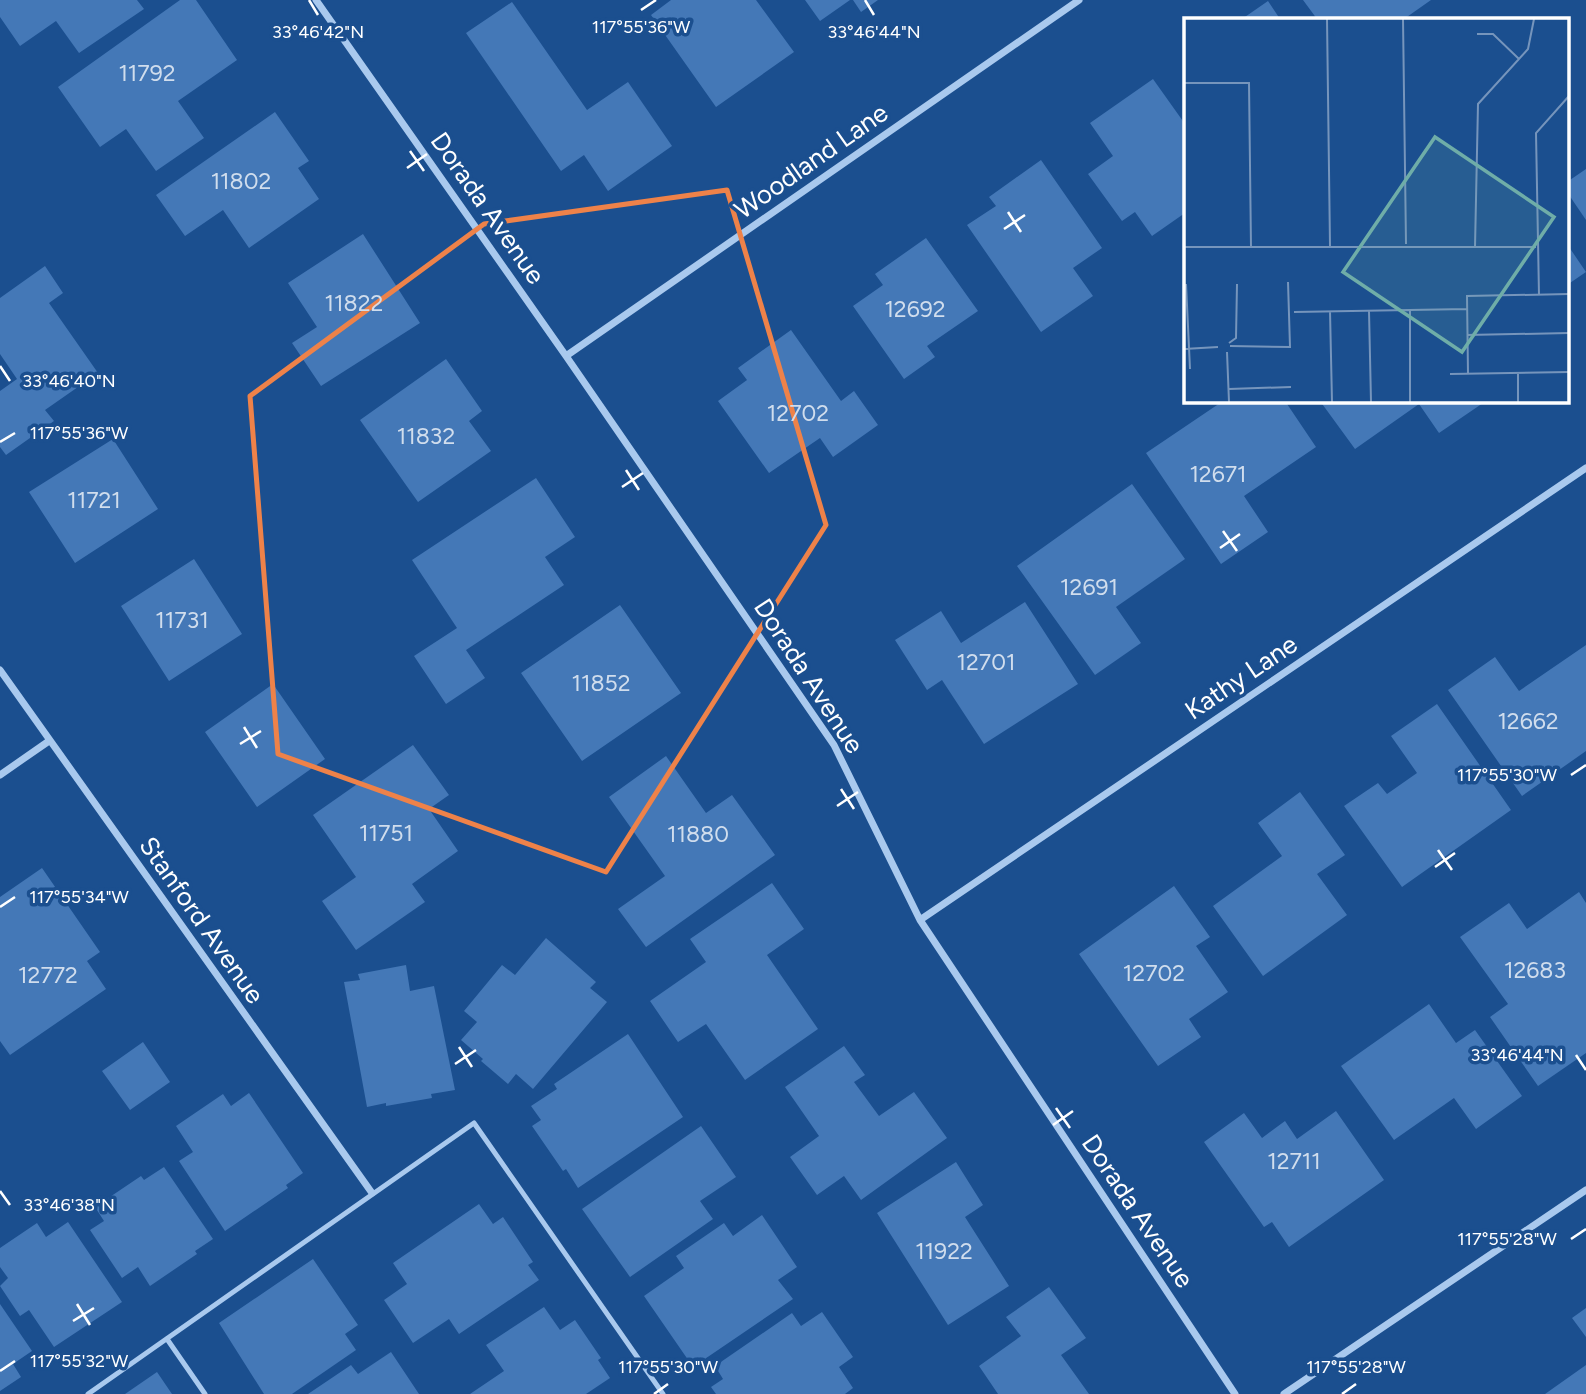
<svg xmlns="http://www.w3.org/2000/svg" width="1586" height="1394" font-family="Figtree,sans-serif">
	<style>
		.building { fill: #4478b7 }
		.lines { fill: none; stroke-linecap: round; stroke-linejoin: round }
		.service { stroke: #a9c9ee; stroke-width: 5 }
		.minor { stroke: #a9c9ee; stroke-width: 7 }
		.marked { fill: none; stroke: #ee8249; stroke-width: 5; stroke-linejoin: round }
		.ticks { fill: none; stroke: #fff; stroke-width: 2.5 }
		.labels { text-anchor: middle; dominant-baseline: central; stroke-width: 7; stroke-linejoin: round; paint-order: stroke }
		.number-label { font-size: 23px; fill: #d0dded }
		.street-label { font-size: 26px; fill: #fff; stroke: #1b4f8f }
		.inset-road { fill: none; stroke: #7695bc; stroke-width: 2 }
		.view { fill: #6fada8; fill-opacity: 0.15; stroke: #6fada8; stroke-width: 3.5 }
		.inset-edge { fill: none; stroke: #fff; stroke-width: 3.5 }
		.ticks-label { font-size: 18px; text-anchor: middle; fill: #fff; stroke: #1b4f8f; stroke-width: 7; stroke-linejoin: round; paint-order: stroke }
	</style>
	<rect width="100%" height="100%" fill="#1b4f8f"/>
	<!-- building -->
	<path class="building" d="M 0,0 L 137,0 L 144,9 L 79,53 L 56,21 L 20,46 L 0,17 Z
		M 180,0 L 196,0 L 237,60 L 178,101 L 204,138 L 156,171 L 126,129 L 100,147 L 58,87 Z
		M 671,0 L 756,0 L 794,52 L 716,107 L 651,15 Z
		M 805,0 L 850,0 L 820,21 Z
		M 853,0 L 878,0 L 861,12 Z
		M 1303,0 L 1431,0 L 1404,19 L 1317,19 Z
		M 1268,1 L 1280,19 L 1242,19 Z
		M 512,2 L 587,110 L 628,82 L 672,146 L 608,191 L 584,155 L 561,171 L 466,33 Z
		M 1153,79 L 1185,124 L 1185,213 L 1152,236 L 1135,212 L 1122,221 L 1088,174 L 1113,156 L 1090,123 Z
		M 275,112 L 309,161 L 298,168 L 319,199 L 249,248 L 223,210 L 185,236 L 156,195 Z
		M 1041,160 L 1102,248 L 1073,268 L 1093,296 L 1041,332 L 967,225 L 996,206 L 989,197 Z
		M 1586,169 L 1586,220 L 1567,192 L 1567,182 Z
		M 363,234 L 420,323 L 321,386 L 292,343 L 317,327 L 288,283 Z
		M 926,238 L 978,311 L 927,346 L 935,357 L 904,379 L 853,306 L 883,285 L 875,274 Z
		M 1567,244 L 1586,272 L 1567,285 Z
		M 45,266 L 63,293 L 49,303 L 98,373 L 45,410 L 54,421 L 6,455 L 0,447 L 0,391 L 17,379 L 0,354 L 0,298 Z
		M 791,330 L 841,401 L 854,391 L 878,425 L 833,457 L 820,438 L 769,473 L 718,401 L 747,380 L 738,368 Z
		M 446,359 L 482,411 L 469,421 L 491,451 L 418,502 L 360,420 Z
		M 1223,401 L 1285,401 L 1316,447 L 1244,496 L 1268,532 L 1221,564 L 1146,453 Z
		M 1320,401 L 1486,401 L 1439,433 L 1419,404 L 1355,449 Z
		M 113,439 L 158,509 L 75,563 L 29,492 Z
		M 536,478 L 575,537 L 545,557 L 564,585 L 466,650 L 485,678 L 446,704 L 414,656 L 457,628 L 412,560 Z
		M 1132,484 L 1185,559 L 1116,607 L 1141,643 L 1095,675 L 1017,566 Z
		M 194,559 L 242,634 L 169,681 L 121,606 Z
		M 1025,602 L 1078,684 L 984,744 L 942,680 L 927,690 L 895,640 L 941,611 L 961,643 Z
		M 620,605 L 681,693 L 582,761 L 521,673 Z
		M 1586,645 L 1586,751 L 1522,796 L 1448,690 L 1495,657 L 1519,691 Z
		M 273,684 L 325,759 L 257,807 L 205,732 Z
		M 1437,704 L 1511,810 L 1402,887 L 1344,806 L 1378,783 L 1387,794 L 1417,773 L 1391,736 Z
		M 413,745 L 449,795 L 429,809 L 458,851 L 412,884 L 425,902 L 356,950 L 322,901 L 356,877 L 313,815 Z
		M 666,756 L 706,813 L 732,795 L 775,855 L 646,947 L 618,909 L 665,876 L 609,797 Z
		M 1300,792 L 1345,855 L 1317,874 L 1347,915 L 1263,976 L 1213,906 L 1282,856 L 1258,823 Z
		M 42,868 L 100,952 L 87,961 L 106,989 L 10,1055 L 0,1041 L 0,897 Z
		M 772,883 L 804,929 L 767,955 L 818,1029 L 745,1080 L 706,1024 L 678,1042 L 650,1001 L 706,962 L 690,939 Z
		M 1174,886 L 1210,937 L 1196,946 L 1228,992 L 1189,1019 L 1201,1037 L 1158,1066 L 1079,954 Z
		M 1579,892 L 1586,903 L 1586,1053 L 1538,1086 L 1490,1017 L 1508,1004 L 1460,937 L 1509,903 L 1527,929 Z
		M 546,938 L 596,982 L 590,988 L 607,1002 L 533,1089 L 516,1074 L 508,1084 L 481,1061 L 483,1059 L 461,1040 L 477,1022 L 464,1011 L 502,965 L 515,975 Z
		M 406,965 L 410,991 L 434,986 L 455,1090 L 431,1094 L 432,1098 L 386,1106 L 386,1103 L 367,1107 L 344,982 L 360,980 L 358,974 Z
		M 1429,1004 L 1456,1043 L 1475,1030 L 1522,1096 L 1476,1129 L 1454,1098 L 1394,1140 L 1341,1066 Z
		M 628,1034 L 683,1117 L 578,1188 L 566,1169 L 563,1171 L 532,1126 L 541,1120 L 531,1106 L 557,1089 L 554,1084 Z
		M 143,1042 L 170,1082 L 130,1110 L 102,1071 Z
		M 844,1046 L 865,1075 L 854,1082 L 879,1116 L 914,1092 L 947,1138 L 861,1200 L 844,1176 L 817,1195 L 790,1157 L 819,1136 L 785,1087 Z
		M 249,1093 L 303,1173 L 286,1185 L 288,1188 L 225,1231 L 179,1161 L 193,1152 L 176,1126 L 223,1094 L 231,1106 Z
		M 1336,1111 L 1384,1180 L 1289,1247 L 1272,1222 L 1264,1227 L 1204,1142 L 1244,1113 L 1262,1138 L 1285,1121 L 1297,1139 Z
		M 701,1126 L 736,1177 L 700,1201 L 713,1219 L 630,1277 L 582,1209 Z
		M 956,1162 L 983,1205 L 965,1217 L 1009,1286 L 948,1325 L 877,1213 Z
		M 164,1167 L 213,1239 L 195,1251 L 197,1254 L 150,1286 L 138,1267 L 122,1278 L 90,1230 L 104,1221 L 95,1207 L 141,1176 L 144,1180 Z
		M 479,1204 L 493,1224 L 503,1217 L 533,1262 L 528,1265 L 539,1280 L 459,1334 L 449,1319 L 413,1343 L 384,1300 L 407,1284 L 393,1263 Z
		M 762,1215 L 797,1267 L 778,1280 L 793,1299 L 693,1367 L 644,1296 L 684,1268 L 676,1256 L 724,1223 L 733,1236 Z
		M 68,1222 L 122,1302 L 54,1347 L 29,1310 L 20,1316 L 0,1286 L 8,1278 L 0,1267 L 0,1248 L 37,1223 L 46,1237 Z
		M 313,1259 L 358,1325 L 345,1334 L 356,1350 L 292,1394 L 264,1394 L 219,1323 Z
		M 1049,1287 L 1086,1338 L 1061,1355 L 1089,1394 L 998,1394 L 979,1366 L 1021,1336 L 1006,1317 Z
		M 0,1304 L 32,1351 L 13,1364 L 21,1377 L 0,1391 Z
		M 544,1307 L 560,1330 L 575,1320 L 601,1358 L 598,1360 L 610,1378 L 586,1394 L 470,1394 L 504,1371 L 486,1345 Z
		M 1586,1308 L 1586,1337 L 1572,1318 Z
		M 822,1312 L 853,1357 L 839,1367 L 853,1388 L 845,1394 L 716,1394 L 711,1387 L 723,1379 L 715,1366 L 792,1313 L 801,1326 Z
		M 391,1352 L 419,1394 L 308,1394 L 351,1365 L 358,1374 Z
		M 1586,1365 L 1586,1394 L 1545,1394 Z
		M 157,1372 L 172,1394 L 125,1394 Z"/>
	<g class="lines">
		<!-- service -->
		<path class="service" d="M 167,1339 L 205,1394
			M 88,1394 L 474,1123 L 663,1394"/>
		<!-- minor -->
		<path class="minor" d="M 316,0 L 566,356 L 834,745 L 920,920 L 1235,1394
			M 566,356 L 1079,0
			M 0,670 L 372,1193
			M 0,775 L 49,741
			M 920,920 L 1586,468
			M 1284,1394 L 1586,1190"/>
	</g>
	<!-- marked area -->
	<path class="marked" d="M 727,190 L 826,525 L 606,872 L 278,754 L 250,396 L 484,224 Z"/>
	<!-- ticks -->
	<path class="ticks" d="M 309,0 L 318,15M 865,0 L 874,15M 641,10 L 656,0M 410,151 L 424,171M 407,168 L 427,154M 1008,212 L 1021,232M 1004,229 L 1025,215M 0,366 L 10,381M 0,442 L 15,433M 626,470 L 639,490M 622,487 L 643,473M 1223,531 L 1237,551M 1220,548 L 1240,534M 244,727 L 257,748M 240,744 L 261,731M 1571,775 L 1586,765M 841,789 L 854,809M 837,806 L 858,792M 1438,850 L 1452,870M 1435,867 L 1455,853M 0,907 L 15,897M 459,1047 L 472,1067M 1576,1055 L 1586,1070M 455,1064 L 476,1050M 1056,1108 L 1070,1128M 1053,1125 L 1073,1111M 0,1191 L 10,1205M 1571,1239 L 1586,1229M 77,1304 L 90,1325M 73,1321 L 94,1308M 0,1371 L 15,1361M 654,1394 L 668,1384M 1342,1394 L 1356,1384"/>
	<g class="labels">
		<!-- number labels -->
		<g class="number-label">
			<text x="147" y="73">11792</text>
			<text x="241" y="181">11802</text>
			<text x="354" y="303">11822</text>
			<text x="915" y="309">12692</text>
			<text x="798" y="413">12702</text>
			<text x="426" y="436">11832</text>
			<text x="1218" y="474">12671</text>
			<text x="94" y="500">11721</text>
			<text x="1089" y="587">12691</text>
			<text x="182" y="620">11731</text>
			<text x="986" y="662">12701</text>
			<text x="601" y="683">11852</text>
			<text x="1528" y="721">12662</text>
			<text x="386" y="833">11751</text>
			<text x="698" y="834">11880</text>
			<text x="1535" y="970">12683</text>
			<text x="1154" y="973">12702</text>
			<text x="48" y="975">12772</text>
			<text x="1294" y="1161">12711</text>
			<text x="944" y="1251">11922</text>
		</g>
		<!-- street labels -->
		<g class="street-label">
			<text transform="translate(811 161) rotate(-35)">Woodland Lane</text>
			<text transform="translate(488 208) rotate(55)">Dorada Avenue</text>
			<text transform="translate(809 676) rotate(57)">Dorada Avenue</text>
			<text transform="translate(1241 677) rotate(-34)">Kathy Lane</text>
			<text transform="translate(202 920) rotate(55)">Stanford Avenue</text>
			<text transform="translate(1138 1211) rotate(56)">Dorada Avenue</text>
		</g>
	</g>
	<!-- overview -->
	<g transform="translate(1184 18)">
		<rect width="385" height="385" fill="#1b4f8f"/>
		<path class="inset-road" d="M 143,1 L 146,228M 219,1 L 222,226M 293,16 L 309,16 L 335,41M 0,65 L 65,65 L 67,229M 0,229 L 352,229M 291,229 L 294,86 L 344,31 L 350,1M 2,266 L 6,351M 355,277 L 352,115 L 385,78M 146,293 L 148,384M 185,293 L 187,384M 226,293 L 226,384M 110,294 L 283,291M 283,317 L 385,315M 45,325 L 52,320 L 53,266M 46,328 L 106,329 L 104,264M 0,331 L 34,329M 43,334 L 45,384M 334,355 L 334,384M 266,356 L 385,354M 284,356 L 283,278 L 385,276M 45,371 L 107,369"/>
		<path class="view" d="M 251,119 L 370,199 L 278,334 L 159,254 Z"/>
		<rect width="385" height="385" class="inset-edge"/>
	</g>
	<g class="ticks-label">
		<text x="641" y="33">117°55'36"W</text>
		<text x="318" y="38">33°46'42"N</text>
		<text x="874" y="38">33°46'44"N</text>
		<text x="69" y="387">33°46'40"N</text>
		<text x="79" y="439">117°55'36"W</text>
		<text x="1507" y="781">117°55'30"W</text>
		<text x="79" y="903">117°55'34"W</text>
		<text x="1517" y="1061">33°46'44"N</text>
		<text x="69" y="1211">33°46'38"N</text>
		<text x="1507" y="1245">117°55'28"W</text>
		<text x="79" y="1367">117°55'32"W</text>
		<text x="668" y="1373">117°55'30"W</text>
		<text x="1356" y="1373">117°55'28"W</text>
	</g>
</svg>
